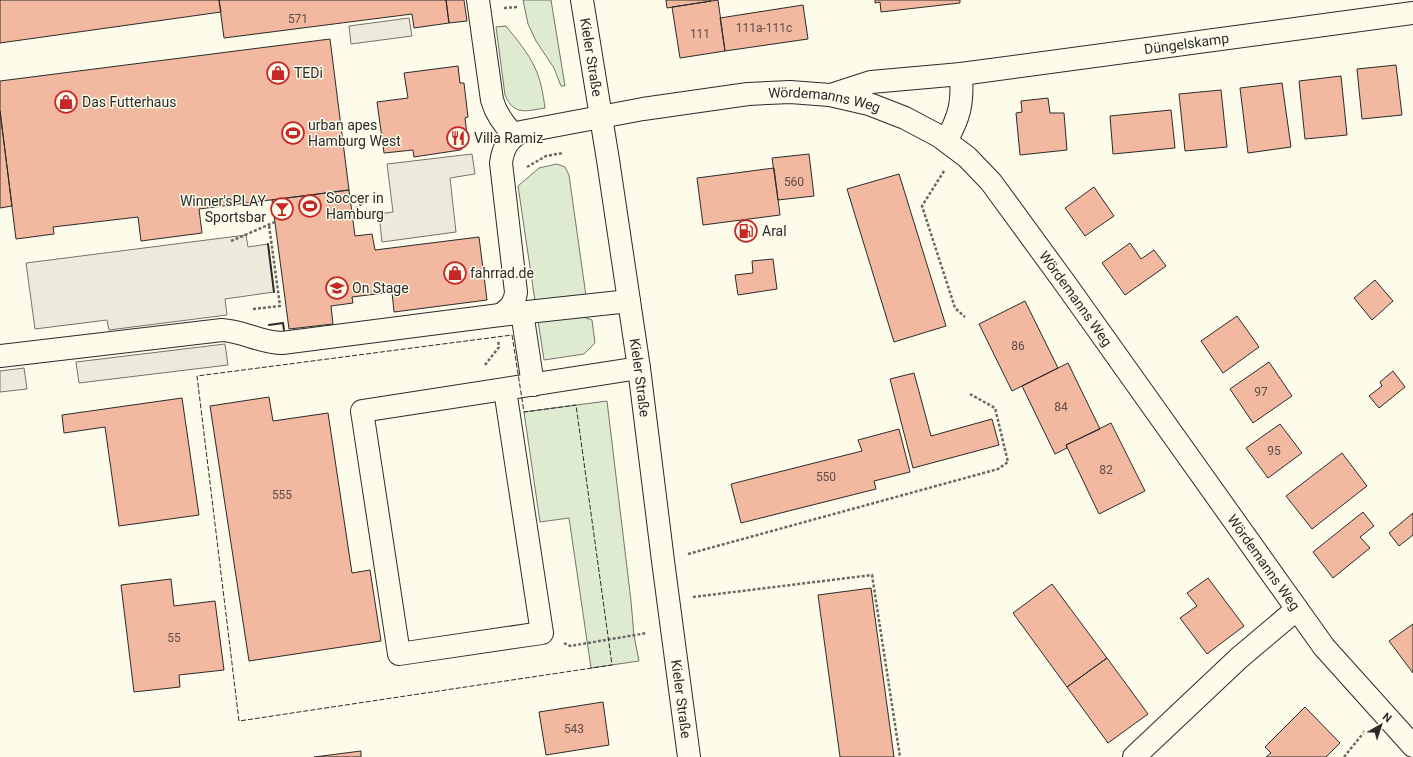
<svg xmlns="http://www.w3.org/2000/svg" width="1413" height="757" font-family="Roboto,sans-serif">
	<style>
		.green { fill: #deebd1; stroke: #74746e }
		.parking { fill: #eceadb; stroke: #74746e }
		.building { fill: #f2b8a0; stroke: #2b2b2b }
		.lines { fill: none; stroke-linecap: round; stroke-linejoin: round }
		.minor-casing { stroke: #2b2b2b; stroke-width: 24 }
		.major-casing { stroke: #2b2b2b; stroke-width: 24 }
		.path { stroke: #6a6964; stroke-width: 2.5; stroke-dasharray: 3 2; stroke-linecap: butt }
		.minor { stroke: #fdfbea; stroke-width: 22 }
		.major { stroke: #fdfbea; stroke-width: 22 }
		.fence { stroke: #2b2b2b; stroke-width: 1; stroke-dasharray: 5 2; stroke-linecap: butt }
		.wall { stroke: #2b2b2b; stroke-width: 2 }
		.labels { text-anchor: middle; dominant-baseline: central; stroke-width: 3; stroke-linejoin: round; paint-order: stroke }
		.number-label { font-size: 12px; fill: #5d4e48 }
		.street-label { font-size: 14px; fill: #2b2b2b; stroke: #fdfbea }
		.poi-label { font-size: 14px; fill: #2b2b2b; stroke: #fdfbea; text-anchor: start }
	</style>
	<rect width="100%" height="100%" fill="#fdfbea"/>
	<!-- green -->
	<path class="green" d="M 523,0 L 551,0 L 565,86 L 561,86 L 554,68 L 536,41 L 528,24 Z
		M 506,26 C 516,39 528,52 535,68 C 541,80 543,94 545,108 C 526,111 514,116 505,95 L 496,27 Z
		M 557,164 L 565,167 L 569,175 L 586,296 L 535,301 L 518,186 L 539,168 Z
		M 583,317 L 592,320 L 595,343 L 584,354 L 544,360 L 538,321 Z
		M 607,401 L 631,601 L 634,636 L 639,661 L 591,668 L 569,518 L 540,522 L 524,412 Z"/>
	<!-- parking -->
	<path class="parking" d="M 409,18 L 412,36 L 351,44 L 349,26 Z
		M 472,154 L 475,174 L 450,178 L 456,232 L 382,242 L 379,214 L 393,212 L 387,164 Z
		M 246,235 L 248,247 L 268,244 L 274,292 L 225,299 L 227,315 L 109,330 L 107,320 L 35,329 L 26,263 Z
		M 225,344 L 228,365 L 79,383 L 76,362 Z
		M 24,368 L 27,389 L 0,392 L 0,371 Z"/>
	<!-- building -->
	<path class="building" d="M 0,0 L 219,0 L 221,12 L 0,43 Z
		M 219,0 L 446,0 L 449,23 L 414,28 L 412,14 L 224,38 Z
		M 446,0 L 464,0 L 467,21 L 449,23 Z
		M 666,0 L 711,0 L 711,1 L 667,8 Z
		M 718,0 L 725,51 L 680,58 L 672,7 Z
		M 875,0 L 960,0 L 960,3 L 881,12 L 880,2 L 875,3 Z
		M 803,5 L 808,39 L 725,51 L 720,18 Z
		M 330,39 L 349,190 L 199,209 L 202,233 L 141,241 L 138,217 L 53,227 L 54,234 L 16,239 L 0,111 L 0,81 Z
		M 1396,65 L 1402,115 L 1362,119 L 1357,69 Z
		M 458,66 L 460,83 L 464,83 L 468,117 L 465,118 L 467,135 L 465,136 L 466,142 L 462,149 L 460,150 L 414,157 L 413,150 L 384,153 L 377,102 L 408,98 L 404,73 Z
		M 1341,76 L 1347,135 L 1305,139 L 1299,81 Z
		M 1282,83 L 1291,147 L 1248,153 L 1240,88 Z
		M 1221,90 L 1227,147 L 1185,151 L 1179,94 Z
		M 1048,98 L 1050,113 L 1064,113 L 1067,150 L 1020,155 L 1016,113 L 1022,112 L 1021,101 Z
		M 1171,110 L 1175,148 L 1113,154 L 1110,116 Z
		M 0,111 L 12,206 L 0,208 Z
		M 809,154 L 814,196 L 778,200 L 772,158 Z
		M 774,168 L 780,215 L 703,225 L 697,178 Z
		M 899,174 L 946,326 L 894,342 L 847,189 Z
		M 1094,187 L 1114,216 L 1085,236 L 1065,208 Z
		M 349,190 L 355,236 L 372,234 L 375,250 L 479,237 L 487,300 L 394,312 L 392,292 L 352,297 L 353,303 L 331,306 L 333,324 L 289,329 L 272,200 Z
		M 1130,243 L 1141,259 L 1154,250 L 1166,266 L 1125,295 L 1102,263 Z
		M 773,259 L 777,289 L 738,295 L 735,275 L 753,273 L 752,261 Z
		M 1375,280 L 1393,301 L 1372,320 L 1354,298 Z
		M 1025,301 L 1058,368 L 1012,391 L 979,324 Z
		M 1237,316 L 1259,347 L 1223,373 L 1201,341 Z
		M 1269,362 L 1292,396 L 1253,423 L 1230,389 Z
		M 1068,363 L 1100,429 L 1066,445 L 1067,448 L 1055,454 L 1022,386 Z
		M 1393,371 L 1405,387 L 1379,408 L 1369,396 L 1382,386 L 1380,382 Z
		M 914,373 L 931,436 L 992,419 L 999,445 L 913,468 L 890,379 Z
		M 269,397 L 273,421 L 328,413 L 352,573 L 370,570 L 381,641 L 249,661 L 210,406 Z
		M 182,398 L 199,515 L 119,526 L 105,427 L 64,433 L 62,415 Z
		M 1111,423 L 1145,491 L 1099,514 L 1066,445 Z
		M 1280,424 L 1302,453 L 1268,478 L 1246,448 Z
		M 899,429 L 910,472 L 874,481 L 876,489 L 741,523 L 731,484 L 862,451 L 858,440 Z
		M 1342,453 L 1367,486 L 1312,529 L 1286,496 Z
		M 1363,512 L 1374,526 L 1360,537 L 1370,548 L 1333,578 L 1313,552 Z
		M 1413,513 L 1413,535 L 1399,546 L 1389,533 Z
		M 1208,578 L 1244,626 L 1207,654 L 1180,618 L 1197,606 L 1187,593 Z
		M 171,579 L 174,606 L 215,601 L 224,670 L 179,675 L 180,687 L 134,692 L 121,585 Z
		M 1052,584 L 1107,658 L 1067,687 L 1013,613 Z
		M 871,588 L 894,757 L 840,757 L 818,595 Z
		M 1413,624 L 1413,673 L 1389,641 Z
		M 1107,658 L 1148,714 L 1108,743 L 1067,687 Z
		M 603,702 L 609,745 L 546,755 L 539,712 Z
		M 1305,707 L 1340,743 L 1326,757 L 1266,757 L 1271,753 L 1265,747 Z
		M 361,751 L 361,757 L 314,757 Z"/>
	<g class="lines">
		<!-- minor casing -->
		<g class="minor-casing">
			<g id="minor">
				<path d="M 478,0 L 492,100 C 496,114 504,125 514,135"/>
				<path id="s1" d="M 831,95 L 871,82 L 961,74 L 1413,13"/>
				<path d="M 946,141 C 960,116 963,103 961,74"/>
				<path d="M 522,312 L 533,385"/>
				<path id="s2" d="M 500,315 C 510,309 515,303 516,292 L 501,163 C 503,148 508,139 521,132 L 643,109 L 748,94 L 790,92 L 830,95 L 869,104 L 905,118 L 939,136 L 967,157 L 991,182 L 1067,286 L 1324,647 L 1413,746"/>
				<path d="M 0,356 L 222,330 C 243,331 261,343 282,343 L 500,315 L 629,301"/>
				<path d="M 505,390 L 542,633 L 399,654 L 362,411 L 639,368"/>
				<path d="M 1134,757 L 1239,658 L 1297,609"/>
			</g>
		</g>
		<!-- major casing -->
		<g class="major-casing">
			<g id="major">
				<path id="s3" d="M 582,0 L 608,160 L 639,368 L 663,561 L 689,757"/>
			</g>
		</g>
		<!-- path -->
		<path class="path" d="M 504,8 L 517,7
			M 527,167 L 546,156 L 563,153
			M 944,171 L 922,206 L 955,308 L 965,317
			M 352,212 L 367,199
			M 231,241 L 275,222
			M 253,309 L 280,306 L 269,225
			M 485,365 L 499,347 L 498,340
			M 688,554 L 998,469 L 1008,462 L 995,408 L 970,394
			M 693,597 L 872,575 L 900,757
			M 564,643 L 570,646 L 647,633
			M 1344,757 L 1365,731"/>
		<!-- minor -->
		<use href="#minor" class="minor"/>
		<!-- major -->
		<use href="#major" class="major"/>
		<!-- fence -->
		<path class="fence" d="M 512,335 L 524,412 L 576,405 L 612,665 L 239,721 L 197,376 Z"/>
		<!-- wall -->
		<path class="wall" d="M 268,244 L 274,292
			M 269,325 L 283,323 L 284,330"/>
	</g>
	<!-- icons -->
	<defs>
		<g id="shop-ring" transform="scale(1.15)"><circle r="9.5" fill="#fdfbea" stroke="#c62828" stroke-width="1.5"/><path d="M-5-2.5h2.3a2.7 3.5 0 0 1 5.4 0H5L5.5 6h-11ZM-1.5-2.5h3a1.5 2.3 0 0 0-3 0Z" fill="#c62828"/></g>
		<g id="stadium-ring" transform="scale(1.15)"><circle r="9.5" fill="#fdfbea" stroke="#c62828" stroke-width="1.5"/><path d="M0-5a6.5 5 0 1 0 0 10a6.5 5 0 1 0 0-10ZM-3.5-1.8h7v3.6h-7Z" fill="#c62828"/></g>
		<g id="restaurant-ring" transform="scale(1.15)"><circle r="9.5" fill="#fdfbea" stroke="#c62828" stroke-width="1.5"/><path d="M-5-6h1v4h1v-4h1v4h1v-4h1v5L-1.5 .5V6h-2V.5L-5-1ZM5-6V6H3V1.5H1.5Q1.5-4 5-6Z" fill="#c62828"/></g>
		<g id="bar-ring" transform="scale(1.15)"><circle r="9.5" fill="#fdfbea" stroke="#c62828" stroke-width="1.5"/><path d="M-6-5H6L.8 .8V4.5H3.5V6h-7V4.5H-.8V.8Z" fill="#c62828"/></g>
		<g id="fuel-ring" transform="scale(1.15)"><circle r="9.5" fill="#fdfbea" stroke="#c62828" stroke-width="1.5"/><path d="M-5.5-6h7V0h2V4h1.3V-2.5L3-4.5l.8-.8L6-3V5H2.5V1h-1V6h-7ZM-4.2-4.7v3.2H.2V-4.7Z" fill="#c62828"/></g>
		<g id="school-ring" transform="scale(1.15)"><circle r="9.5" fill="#fdfbea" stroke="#c62828" stroke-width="1.5"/><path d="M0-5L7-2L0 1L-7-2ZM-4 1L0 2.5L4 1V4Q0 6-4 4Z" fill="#c62828"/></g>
	</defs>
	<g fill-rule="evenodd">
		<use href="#shop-ring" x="278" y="73"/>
		<use href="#shop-ring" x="66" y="102"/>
		<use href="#stadium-ring" x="293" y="133"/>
		<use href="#restaurant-ring" x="458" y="138"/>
		<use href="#stadium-ring" x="310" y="206"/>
		<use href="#bar-ring" x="282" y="209"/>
		<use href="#fuel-ring" x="746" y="231"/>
		<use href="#shop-ring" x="455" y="273"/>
		<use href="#school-ring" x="337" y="288"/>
	</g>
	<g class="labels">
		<!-- number labels -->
		<g class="number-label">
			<text x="298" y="19">571</text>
			<text x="764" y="28">111a-111c</text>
			<text x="700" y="34">111</text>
			<text x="794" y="182">560</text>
			<text x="1018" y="346">86</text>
			<text x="1261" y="392">97</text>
			<text x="1061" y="407">84</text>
			<text x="1274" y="451">95</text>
			<text x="1106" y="470">82</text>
			<text x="826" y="477">550</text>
			<text x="282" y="495">555</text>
			<text x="174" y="638">55</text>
			<text x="574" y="729">543</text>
		</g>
		<!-- street labels -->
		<g class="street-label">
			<text stroke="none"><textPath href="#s1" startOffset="360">Düngelskamp</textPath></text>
			<text stroke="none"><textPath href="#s3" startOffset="58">Kieler Straße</textPath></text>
			<text stroke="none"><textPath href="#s2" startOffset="505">Wördemanns Weg</textPath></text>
			<text stroke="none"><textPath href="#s2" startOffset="841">Wördemanns Weg</textPath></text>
			<text stroke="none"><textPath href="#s3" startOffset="382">Kieler Straße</textPath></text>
			<text stroke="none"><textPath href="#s2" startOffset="1165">Wördemanns Weg</textPath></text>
			<text stroke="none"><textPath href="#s3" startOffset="706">Kieler Straße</textPath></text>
		</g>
		<!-- poi labels -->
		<g class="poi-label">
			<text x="294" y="73">TEDi</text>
			<text x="82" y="102">Das Futterhaus</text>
			<text x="308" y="125">urban apes<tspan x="308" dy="16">Hamburg West</tspan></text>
			<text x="474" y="138">Villa Ramiz</text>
			<text x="326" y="198">Soccer in<tspan x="326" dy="16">Hamburg</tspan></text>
			<text x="266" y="201" text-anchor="end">Winner'sPLAY<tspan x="266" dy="16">Sportsbar</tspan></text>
			<text x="762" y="231">Aral</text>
			<text x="470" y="273">fahrrad.de</text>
			<text x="352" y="288">On Stage</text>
		</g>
	</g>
	<!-- north arrow -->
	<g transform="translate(1381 725) rotate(39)" stroke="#fdfbea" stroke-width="3" paint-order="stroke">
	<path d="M0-3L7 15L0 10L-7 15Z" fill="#2b2b2b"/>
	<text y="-6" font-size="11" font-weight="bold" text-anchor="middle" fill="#2b2b2b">N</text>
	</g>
</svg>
